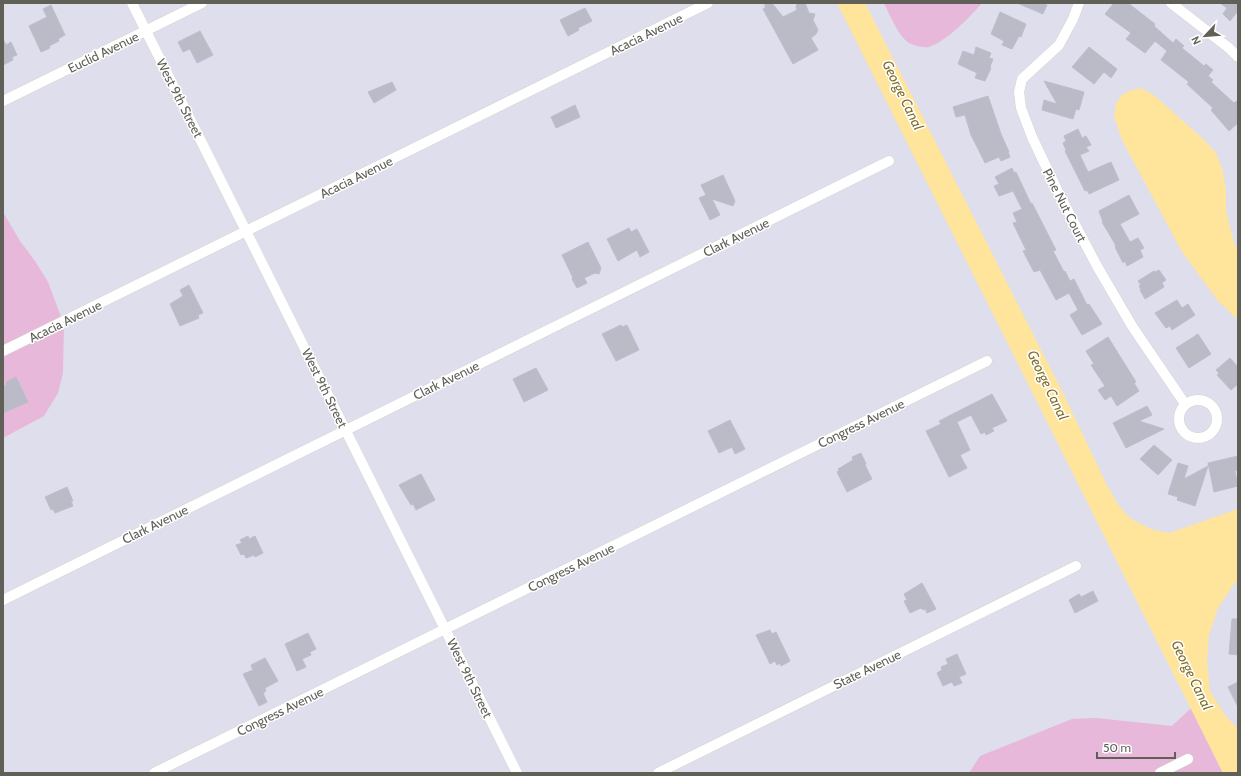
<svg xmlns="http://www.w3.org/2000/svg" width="1241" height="776" font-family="Cabin,sans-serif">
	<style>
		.green { fill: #e7b8d9 }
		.water { fill: #ffe49c }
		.building { fill: #bbbbc7; stroke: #bcbdd1 }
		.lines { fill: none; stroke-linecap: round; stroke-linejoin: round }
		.street-casing { stroke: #d5d5cd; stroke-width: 11 }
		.street { stroke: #fff; stroke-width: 10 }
		.labels { text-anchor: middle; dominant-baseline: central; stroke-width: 3; stroke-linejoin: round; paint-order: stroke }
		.street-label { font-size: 13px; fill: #616058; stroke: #fff }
		.water-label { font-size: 14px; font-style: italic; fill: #806f27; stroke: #fff }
	</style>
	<rect width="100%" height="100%" fill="#dfdeec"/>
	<!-- green -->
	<path class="green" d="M 884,3 L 982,3 C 969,18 948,40 929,47 C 925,48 915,46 911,44 C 900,40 889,13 884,3 Z
		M 3,212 L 20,241 L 35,261 L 48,282 L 64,325 L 63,373 L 58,393 L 44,416 L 3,438 Z
		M 1191,708 L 1223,773 L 969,773 L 980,756 L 1072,719 L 1096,718 L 1172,726 Z"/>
	<!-- water -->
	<path class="water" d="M 837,3 L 865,3 L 1064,395 L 1107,485 L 1119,506 L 1131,519 L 1151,529 L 1169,533 L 1238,509 L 1238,580 L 1234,584 L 1218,608 L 1209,635 L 1207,660 L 1210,691 L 1225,715 L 1238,729 L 1238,773 L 1223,773 Z
		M 1141,88 L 1155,96 L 1203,139 L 1216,153 L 1222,168 L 1226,188 L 1226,210 L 1234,243 L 1238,250 L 1238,320 L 1218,301 L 1181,250 L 1122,140 L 1114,116 L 1116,103 L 1123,94 L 1132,90 Z"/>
	<!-- building -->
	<path class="building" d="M 765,3 L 772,3 L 783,17 L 797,10 L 796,7 L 797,3 L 805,3 L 809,13 L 815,14 L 813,20 L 818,30 L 816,34 L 811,38 L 818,50 L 793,64 L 763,9 L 765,8 Z
		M 1017,3 L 1042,3 L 1047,5 L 1043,14 Z
		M 1114,3 L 1128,3 L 1155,24 L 1154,26 L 1173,43 L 1176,39 L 1184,46 L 1182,48 L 1204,66 L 1206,64 L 1213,70 L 1208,76 L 1213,80 L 1211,82 L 1234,103 L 1238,100 L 1238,123 L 1229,131 L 1211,110 L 1213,108 L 1187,84 L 1189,82 L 1161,60 L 1167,51 L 1155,41 L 1145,53 L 1126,39 L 1131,33 L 1105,14 Z
		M 1220,3 L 1238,3 L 1238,11 L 1230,21 L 1223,14 L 1227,8 Z
		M 51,5 L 65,35 L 58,39 L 59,41 L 49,46 L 50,48 L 41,52 L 29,26 L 47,17 L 43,9 Z
		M 585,8 L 592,21 L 578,28 L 579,30 L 568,36 L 560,20 Z
		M 1000,12 L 1026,24 L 1021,37 L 1019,36 L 1012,49 L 1002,45 L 1004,41 L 991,34 Z
		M 200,31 L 213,55 L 197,63 L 190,49 L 183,52 L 178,42 Z
		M 3,39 L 6,45 L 11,42 L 17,55 L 12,57 L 13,60 L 3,65 Z
		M 976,47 L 991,53 L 989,58 L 993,59 L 990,67 L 991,68 L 985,81 L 975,78 L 977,73 L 958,64 L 963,51 L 974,55 Z
		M 1089,47 L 1117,69 L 1111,78 L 1104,72 L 1094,84 L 1072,67 Z
		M 1044,81 L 1084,92 L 1079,110 L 1076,109 L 1073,119 L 1042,110 L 1044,100 L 1057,104 Z
		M 392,82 L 396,90 L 374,103 L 368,92 Z
		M 988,96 L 1001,134 L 1009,152 L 1008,152 L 1010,157 L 1001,161 L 999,157 L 985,163 L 971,135 L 965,115 L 956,117 L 953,107 Z
		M 575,105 L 580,117 L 556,128 L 551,117 Z
		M 1078,129 L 1082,138 L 1086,136 L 1091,145 L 1086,147 L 1089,151 L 1080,155 L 1088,172 L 1111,162 L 1119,180 L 1089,194 L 1087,190 L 1085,191 L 1065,151 L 1066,150 L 1063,143 L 1066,141 L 1064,136 Z
		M 1012,168 L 1014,173 L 1016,172 L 1031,204 L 1032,203 L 1056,250 L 1053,251 L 1064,272 L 1065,271 L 1070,281 L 1074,279 L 1087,305 L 1089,304 L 1102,324 L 1082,335 L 1070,315 L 1078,310 L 1069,293 L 1056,300 L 1040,270 L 1034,272 L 1023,251 L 1026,250 L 1013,223 L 1017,222 L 1013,213 L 1022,209 L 1013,191 L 999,196 L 994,186 L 999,184 L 995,177 Z
		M 723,175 L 735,201 L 733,206 L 712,199 L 720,215 L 710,220 L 699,198 L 706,195 L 701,185 Z
		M 1129,195 L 1139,214 L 1120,224 L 1130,242 L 1138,238 L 1144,248 L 1140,250 L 1143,257 L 1127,266 L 1125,261 L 1123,263 L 1116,249 L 1115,244 L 1102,222 L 1103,222 L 1099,211 Z
		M 629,228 L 631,232 L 637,229 L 649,252 L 640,257 L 637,250 L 618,261 L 607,239 Z
		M 588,242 L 601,268 L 599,274 L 595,273 L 584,278 L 587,283 L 577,288 L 572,279 L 573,278 L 562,255 Z
		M 1159,270 L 1166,280 L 1162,283 L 1164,287 L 1145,299 L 1140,290 L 1141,290 L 1139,286 L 1141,285 L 1138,281 L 1154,271 L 1155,272 Z
		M 189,285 L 203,313 L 198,315 L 199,318 L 180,326 L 170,304 L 183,296 L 180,290 Z
		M 1177,300 L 1182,308 L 1188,304 L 1195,315 L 1172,330 L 1170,326 L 1166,328 L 1155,313 Z
		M 621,325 L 622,327 L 627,325 L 639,350 L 616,361 L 602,334 Z
		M 1198,334 L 1211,354 L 1189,368 L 1176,348 Z
		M 1108,337 L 1136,382 L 1134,383 L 1139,391 L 1117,406 L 1111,396 L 1105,400 L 1098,390 L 1105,386 L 1091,365 L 1094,364 L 1086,351 Z
		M 1230,358 L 1238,367 L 1238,384 L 1231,390 L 1217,375 L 1219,373 L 1216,370 Z
		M 536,368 L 548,390 L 524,402 L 513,379 Z
		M 16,377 L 28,402 L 3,413 L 3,386 L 7,385 L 6,382 Z
		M 992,394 L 1007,421 L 992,428 L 994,431 L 986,435 L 985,432 L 981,434 L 971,415 L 957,422 L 970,450 L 960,455 L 967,468 L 949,477 L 926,431 L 941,424 L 939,421 Z
		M 1147,406 L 1152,415 L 1139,421 L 1164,429 L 1126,448 L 1113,423 Z
		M 730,420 L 745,449 L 735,454 L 732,447 L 719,453 L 708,431 Z
		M 1154,445 L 1172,460 L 1158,475 L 1140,459 Z
		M 861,453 L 866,464 L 865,465 L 872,479 L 847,492 L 837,472 L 839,470 L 838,469 L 853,460 L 852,457 Z
		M 1238,456 L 1238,470 L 1235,471 L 1238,486 L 1214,492 L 1208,463 Z
		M 1178,463 L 1188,466 L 1184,479 L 1208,466 L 1195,506 L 1177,500 L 1178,497 L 1168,494 Z
		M 421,474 L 435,500 L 416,510 L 413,504 L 411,505 L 399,485 Z
		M 67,487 L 73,501 L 71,501 L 73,506 L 55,513 L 53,509 L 51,510 L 45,497 Z
		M 248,536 L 249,539 L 255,536 L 263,553 L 255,557 L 254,555 L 246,558 L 244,554 L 241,555 L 236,545 L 242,543 L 240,540 Z
		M 922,583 L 936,609 L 927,613 L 925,609 L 923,610 L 921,608 L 910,613 L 904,601 L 907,600 L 904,594 Z
		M 1093,591 L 1098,601 L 1075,613 L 1069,600 L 1079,594 L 1081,597 Z
		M 1232,619 L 1238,619 L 1238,655 L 1229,654 Z
		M 770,630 L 772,634 L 776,632 L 790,661 L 781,666 L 780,663 L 777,665 L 775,661 L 770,664 L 756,635 Z
		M 308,633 L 316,649 L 310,652 L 311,655 L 302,659 L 306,667 L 297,671 L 285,644 Z
		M 957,654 L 966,674 L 959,677 L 962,683 L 954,686 L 952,682 L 943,686 L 937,673 L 942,670 L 941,667 L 948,664 L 946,659 Z
		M 265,658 L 278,681 L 265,688 L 266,691 L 263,693 L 267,702 L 259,706 L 243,674 L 253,670 L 251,665 Z
		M 1238,682 L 1238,707 L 1228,687 Z"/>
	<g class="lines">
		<!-- street casing -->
		<g class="street-casing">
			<path id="street" d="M 132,3 L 517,773
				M 1079,3 L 1073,19 L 1059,45 L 1022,79 L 1019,92 L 1021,108 L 1032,137 L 1059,194 L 1097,266 L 1132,326 L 1185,404
				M 1171,3 L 1229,48 L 1238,57
				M 3,101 L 202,3
				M 3,351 L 708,3
				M1179 419a19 19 0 1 1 38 0a19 19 0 1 1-38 0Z
				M 3,600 L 889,161
				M 154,773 L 987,361
				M 658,773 L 1076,566
				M 1160,773 L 1188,759"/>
		</g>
		<!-- street -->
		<use href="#street" class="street"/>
	</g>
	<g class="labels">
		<!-- street labels -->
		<g class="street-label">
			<text transform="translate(646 34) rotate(-26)">Acacia Avenue</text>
			<text transform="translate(103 52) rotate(-26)">Euclid Avenue</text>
			<text transform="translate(180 98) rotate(63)">West 9th Street</text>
			<text transform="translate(356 177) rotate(-26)">Acacia Avenue</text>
			<text transform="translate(1065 205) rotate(63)">Pine Nut Court</text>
			<text transform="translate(736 237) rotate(-26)">Clark Avenue</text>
			<text transform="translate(65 321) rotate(-26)">Acacia Avenue</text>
			<text transform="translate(446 380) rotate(-26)">Clark Avenue</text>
			<text transform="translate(325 388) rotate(64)">West 9th Street</text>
			<text transform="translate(861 423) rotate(-26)">Congress Avenue</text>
			<text transform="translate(155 524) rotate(-26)">Clark Avenue</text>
			<text transform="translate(571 567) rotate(-26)">Congress Avenue</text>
			<text transform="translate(867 669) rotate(-26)">State Avenue</text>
			<text transform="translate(470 678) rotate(64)">West 9th Street</text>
			<text transform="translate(280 711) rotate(-26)">Congress Avenue</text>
		</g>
		<!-- water labels -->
		<g class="water-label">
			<text transform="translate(903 95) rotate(64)">George Canal</text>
			<text transform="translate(1048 385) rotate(64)">George Canal</text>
			<text transform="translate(1192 675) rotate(64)">George Canal</text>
		</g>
	</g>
	<!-- border -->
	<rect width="1241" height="776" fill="none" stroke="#616058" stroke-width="8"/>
	<!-- north arrow -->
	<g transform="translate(1205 36) rotate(244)" stroke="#ffffff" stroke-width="3" paint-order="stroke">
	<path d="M0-3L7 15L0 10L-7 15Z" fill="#616058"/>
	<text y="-6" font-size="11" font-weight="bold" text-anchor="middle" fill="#616058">N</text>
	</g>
	<!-- scale -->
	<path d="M1097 752v6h78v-6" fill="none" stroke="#616058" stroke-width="2"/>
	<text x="1103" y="752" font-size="12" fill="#616058" stroke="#ffffff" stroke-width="3" paint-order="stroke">50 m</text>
</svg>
